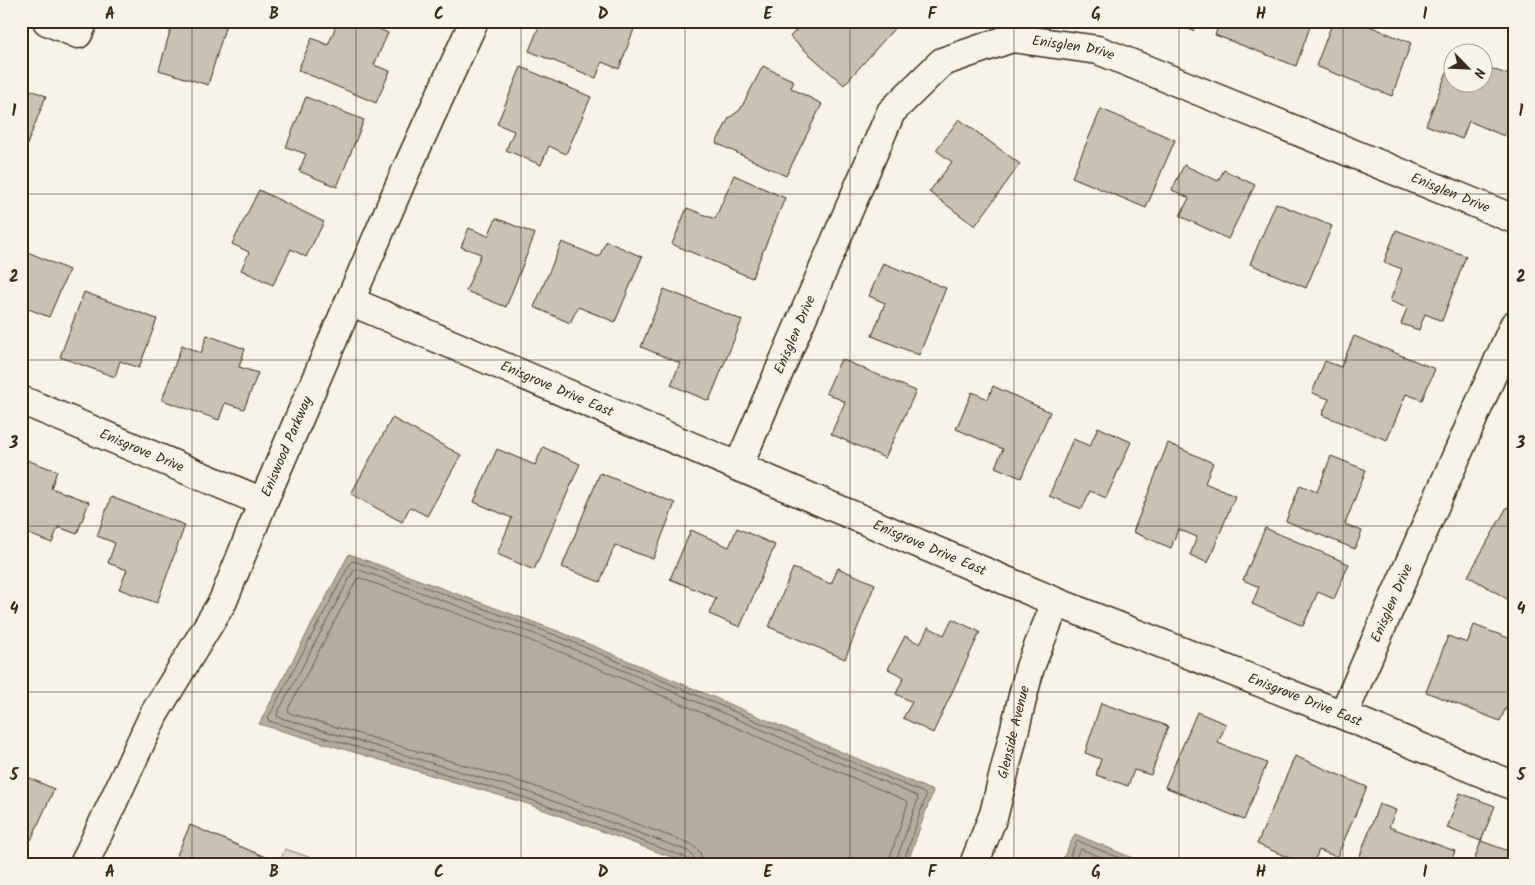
<svg xmlns="http://www.w3.org/2000/svg" width="1535" height="885" font-family="Kalam,sans-serif">
	<style>
		.green { fill: #dbd6cb; stroke: #8b8074 }
		.water { fill: #b4aca0; stroke: #84786c }
		.lines { fill: none; stroke-linecap: round; stroke-linejoin: round }
		.shore { stroke: #6b5e52; stroke-width: 1 }
		.building { fill: #c8c1b6; stroke: #3b2a1e }
		.minor-casing { stroke: #3b2a1e; stroke-width: 31 }
		.minor { stroke: #f7f3e8; stroke-width: 28 }
		.grid { fill: none; stroke: #3b2a1e; stroke-width: 1; stroke-opacity: 0.55 }
		.labels { text-anchor: middle; dominant-baseline: central; stroke-width: 4; stroke-linejoin: round; paint-order: stroke }
		.street-label { font-size: 14px; fill: #3b2a1e; stroke: #f7f3e8 }
		.neatline { fill: none; stroke: #3b2a1e; stroke-width: 2 }
		.grid-label { font-size: 16px; text-anchor: middle; font-weight: bold; fill: #3b2a1e }
	</style>
	<rect width="100%" height="100%" fill="#f7f3e8"/>
	<filter id="ink" filterUnits="userSpaceOnUse"><feTurbulence type="fractalNoise" baseFrequency=".02" numOctaves="2"/><feDisplacementMap in="SourceGraphic" scale="10" xChannelSelector="R" yChannelSelector="G"/><feConvolveMatrix kernelMatrix="1 2 1 2 8 2 1 2 1" color-interpolation-filters="sRGB"/></filter>
	<g filter="url(#ink)">
		<!-- green -->
		<path class="green" d="M 285,849 L 330,864 L 279,864 Z"/>
		<!-- water -->
		<path class="water" d="M 349,554 L 563,633 L 933,791 L 907,864 L 690,864 L 525,803 L 259,724 Z
			M 1075,834 L 1147,864 L 1060,864 Z"/>
		<g class="lines">
			<!-- shore -->
			<path class="shore" d="M 689,864 L 688,860 L 685,857 L 526,798 L 269,721 L 268,718 L 351,562 L 354,561 L 561,637 L 924,793 L 926,796 L 903,864
				M 695,864 L 693,856 L 688,851 L 528,792 L 278,717 L 277,714 L 354,570 L 357,569 L 559,643 L 917,796 L 918,799 L 897,858 L 897,864
				M 703,864 L 700,852 L 691,844 L 531,785 L 289,713 L 288,709 L 357,579 L 360,578 L 556,650 L 907,801 L 908,803 L 890,857 L 889,864
				M 1066,864 L 1076,843 L 1078,841 L 1134,864
				M 1073,864 L 1079,851 L 1081,849 L 1117,864"/>
		</g>
		<!-- building -->
		<path class="building" d="M 173,21 L 227,21 L 208,85 L 159,70 Z
			M 338,21 L 361,21 L 388,33 L 374,65 L 390,71 L 376,103 L 298,70 L 312,38 L 328,45 Z
			M 541,21 L 637,21 L 619,69 L 602,62 L 596,78 L 529,51 Z
			M 804,21 L 897,21 L 899,23 L 844,85 L 790,37 Z
			M 1170,21 L 1197,21 L 1193,31 Z
			M 1220,21 L 1312,21 L 1296,66 L 1215,35 Z
			M 1333,21 L 1357,21 L 1411,43 L 1392,96 L 1316,66 Z
			M 1482,65 L 1514,77 L 1514,112 L 1504,136 L 1469,121 L 1462,139 L 1426,125 L 1447,72 L 1452,74 L 1452,82 L 1482,82 Z
			M 763,66 L 794,81 L 791,88 L 822,104 L 786,176 L 716,143 L 729,118 L 740,110 Z
			M 521,67 L 591,97 L 566,154 L 549,146 L 541,165 L 506,150 L 514,131 L 497,124 Z
			M 21,86 L 46,96 L 26,147 L 21,145 Z
			M 306,97 L 364,120 L 337,187 L 299,171 L 306,154 L 286,147 Z
			M 1101,109 L 1175,140 L 1146,208 L 1072,177 Z
			M 959,119 L 1020,164 L 975,226 L 929,192 L 952,162 L 936,150 Z
			M 1184,165 L 1218,181 L 1224,170 L 1255,185 L 1228,239 L 1180,216 L 1189,198 L 1172,190 Z
			M 734,175 L 785,198 L 752,278 L 672,244 L 687,208 L 715,219 Z
			M 259,190 L 324,222 L 306,257 L 291,249 L 273,285 L 241,270 L 249,252 L 232,244 Z
			M 1276,203 L 1332,226 L 1306,288 L 1250,264 Z
			M 496,218 L 535,234 L 506,307 L 466,291 L 481,254 L 461,247 L 469,228 L 488,236 Z
			M 1396,230 L 1466,256 L 1442,321 L 1425,314 L 1419,330 L 1401,324 L 1407,308 L 1390,301 L 1402,269 L 1384,262 Z
			M 606,241 L 642,257 L 615,322 L 578,307 L 570,323 L 534,307 L 562,242 L 599,257 Z
			M 21,249 L 69,270 L 49,317 L 21,306 Z
			M 883,263 L 946,288 L 919,355 L 872,336 L 885,303 L 869,296 Z
			M 664,289 L 742,320 L 709,401 L 671,385 L 680,363 L 641,347 Z
			M 84,292 L 157,319 L 139,368 L 120,361 L 115,377 L 60,357 Z
			M 207,335 L 245,349 L 239,367 L 258,373 L 244,409 L 225,403 L 219,420 L 162,400 L 182,345 L 201,353 Z
			M 1354,336 L 1435,369 L 1422,400 L 1406,394 L 1387,440 L 1322,415 L 1329,399 L 1312,393 L 1325,361 L 1341,367 Z
			M 841,359 L 916,391 L 885,458 L 831,434 L 845,402 L 826,393 Z
			M 993,386 L 1050,412 L 1021,478 L 995,467 L 1003,449 L 956,429 L 972,392 L 988,399 Z
			M 392,418 L 461,455 L 427,516 L 410,507 L 402,522 L 351,494 Z
			M 1098,427 L 1131,442 L 1106,498 L 1090,491 L 1082,509 L 1049,496 L 1073,439 L 1090,446 Z
			M 1168,443 L 1213,463 L 1205,483 L 1235,496 L 1208,563 L 1190,555 L 1197,537 L 1178,529 L 1171,548 L 1133,532 Z
			M 543,447 L 580,464 L 534,570 L 497,554 L 512,518 L 474,502 L 497,449 L 535,465 Z
			M 1331,456 L 1366,470 L 1345,524 L 1362,531 L 1355,549 L 1286,521 L 1300,485 L 1317,492 Z
			M 21,458 L 57,471 L 51,488 L 89,502 L 77,534 L 58,527 L 52,543 L 21,531 Z
			M 600,473 L 675,503 L 653,559 L 615,545 L 600,582 L 562,567 Z
			M 111,497 L 185,525 L 157,603 L 119,589 L 127,570 L 108,563 L 115,543 L 97,536 Z
			M 1507,507 L 1514,511 L 1514,603 L 1468,576 Z
			M 737,528 L 775,545 L 740,627 L 709,614 L 716,598 L 670,579 L 691,530 L 729,547 Z
			M 1265,528 L 1349,564 L 1334,599 L 1318,592 L 1303,626 L 1252,604 L 1259,587 L 1243,580 Z
			M 793,568 L 831,584 L 838,568 L 875,584 L 845,659 L 769,627 Z
			M 952,619 L 980,632 L 933,733 L 903,718 L 912,702 L 896,694 L 904,677 L 888,669 L 905,636 L 920,644 L 928,627 L 944,635 Z
			M 1474,625 L 1514,640 L 1514,705 L 1508,703 L 1500,721 L 1426,692 L 1448,636 L 1467,643 Z
			M 1101,703 L 1168,726 L 1151,775 L 1134,770 L 1128,786 L 1096,775 L 1101,759 L 1085,753 Z
			M 1197,712 L 1226,724 L 1218,743 L 1267,763 L 1244,820 L 1165,787 Z
			M 1295,756 L 1367,787 L 1337,857 L 1319,850 L 1313,864 L 1303,864 L 1257,844 Z
			M 21,774 L 54,789 L 31,840 L 21,836 Z
			M 1460,793 L 1495,806 L 1481,841 L 1447,828 Z
			M 1379,804 L 1396,810 L 1389,827 L 1455,851 L 1450,864 L 1357,864 Z
			M 190,825 L 277,862 L 276,864 L 173,864 Z
			M 1481,841 L 1514,853 L 1514,864 L 1473,864 Z"/>
		<g class="lines">
			<!-- minor casing -->
			<g class="minor-casing">
				<g id="minor">
					<path d="M 47,21 L 78,34 L 84,21"/>
					<path id="s1" d="M 350,301 L 1056,602 L 1343,715 L 1514,786"/>
					<path id="s2" d="M 21,400 L 263,502"/>
					<path id="s3" d="M 738,467 L 891,112 L 942,62 L 1012,38 L 1098,50 L 1514,219"/>
					<path id="s4" d="M 1343,715 L 1514,325"/>
					<path id="s5" d="M 84,864 L 154,714 L 223,601 L 263,502 L 405,173 L 474,21"/>
					<path id="s6" d="M 974,864 L 994,814 L 1030,667 L 1056,602"/>
				</g>
			</g>
			<!-- minor -->
			<use href="#minor" class="minor"/>
		</g>
	</g>
	<!-- grid -->
	<path class="grid" d="M 192,21 L 192,864M 356,21 L 356,864M 521,21 L 521,864M 685,21 L 685,864M 850,21 L 850,864M 1014,21 L 1014,864M 1179,21 L 1179,864M 1343,21 L 1343,864M 21,194 L 1514,194M 21,360 L 1514,360M 21,526 L 1514,526M 21,692 L 1514,692"/>
	<g class="labels">
		<!-- street labels -->
		<g class="street-label">
			<text stroke="none"><textPath href="#s3" startOffset="594">Enisglen Drive</textPath></text>
			<text stroke="none"><textPath href="#s3" startOffset="999">Enisglen Drive</textPath></text>
			<text stroke="none"><textPath href="#s3" startOffset="144">Enisglen Drive</textPath></text>
			<text stroke="none"><textPath href="#s1" startOffset="225">Enisgrove Drive East</textPath></text>
			<text stroke="none"><textPath href="#s5" startOffset="465">Eniswood Parkway</textPath></text>
			<text stroke="none"><textPath href="#s2" startOffset="131">Enisgrove Drive</textPath></text>
			<text stroke="none"><textPath href="#s1" startOffset="630">Enisgrove Drive East</textPath></text>
			<text stroke="none"><textPath href="#s4" startOffset="122">Enisglen Drive</textPath></text>
			<text stroke="none"><textPath href="#s1" startOffset="1035">Enisgrove Drive East</textPath></text>
			<text stroke="none"><textPath href="#s6" startOffset="138">Glenside Avenue</textPath></text>
		</g>
	</g>
	<!-- margin -->
	<rect width="1535" height="885" fill="none" stroke="#f7f3e8" stroke-width="55"/>
	<!-- north arrow -->
	<g transform="translate(1468 68) rotate(114)"><circle r="24" fill="#f7f3e8" stroke="#aca397"/>
	<path d="M0-4L9 19L0 12L-9 19Z" fill="#3b2a1e"/>
	<text y="-8" font-size="14" font-weight="bold" text-anchor="middle" fill="#3b2a1e">N</text>
	</g>
	<rect x="28" y="28" width="1480" height="830" class="neatline"/>
	<g class="grid-label">
		<text x="110" y="19">A</text>
		<text x="274" y="19">B</text>
		<text x="439" y="19">C</text>
		<text x="603" y="19">D</text>
		<text x="768" y="19">E</text>
		<text x="932" y="19">F</text>
		<text x="1096" y="19">G</text>
		<text x="1261" y="19">H</text>
		<text x="1425" y="19">I</text>
		<text x="14" y="116">1</text>
		<text x="1521" y="116">1</text>
		<text x="14" y="282">2</text>
		<text x="1521" y="282">2</text>
		<text x="14" y="448">3</text>
		<text x="1521" y="448">3</text>
		<text x="14" y="614">4</text>
		<text x="1521" y="614">4</text>
		<text x="14" y="780">5</text>
		<text x="1521" y="780">5</text>
		<text x="110" y="877">A</text>
		<text x="274" y="877">B</text>
		<text x="439" y="877">C</text>
		<text x="603" y="877">D</text>
		<text x="768" y="877">E</text>
		<text x="932" y="877">F</text>
		<text x="1096" y="877">G</text>
		<text x="1261" y="877">H</text>
		<text x="1425" y="877">I</text>
	</g>
</svg>
